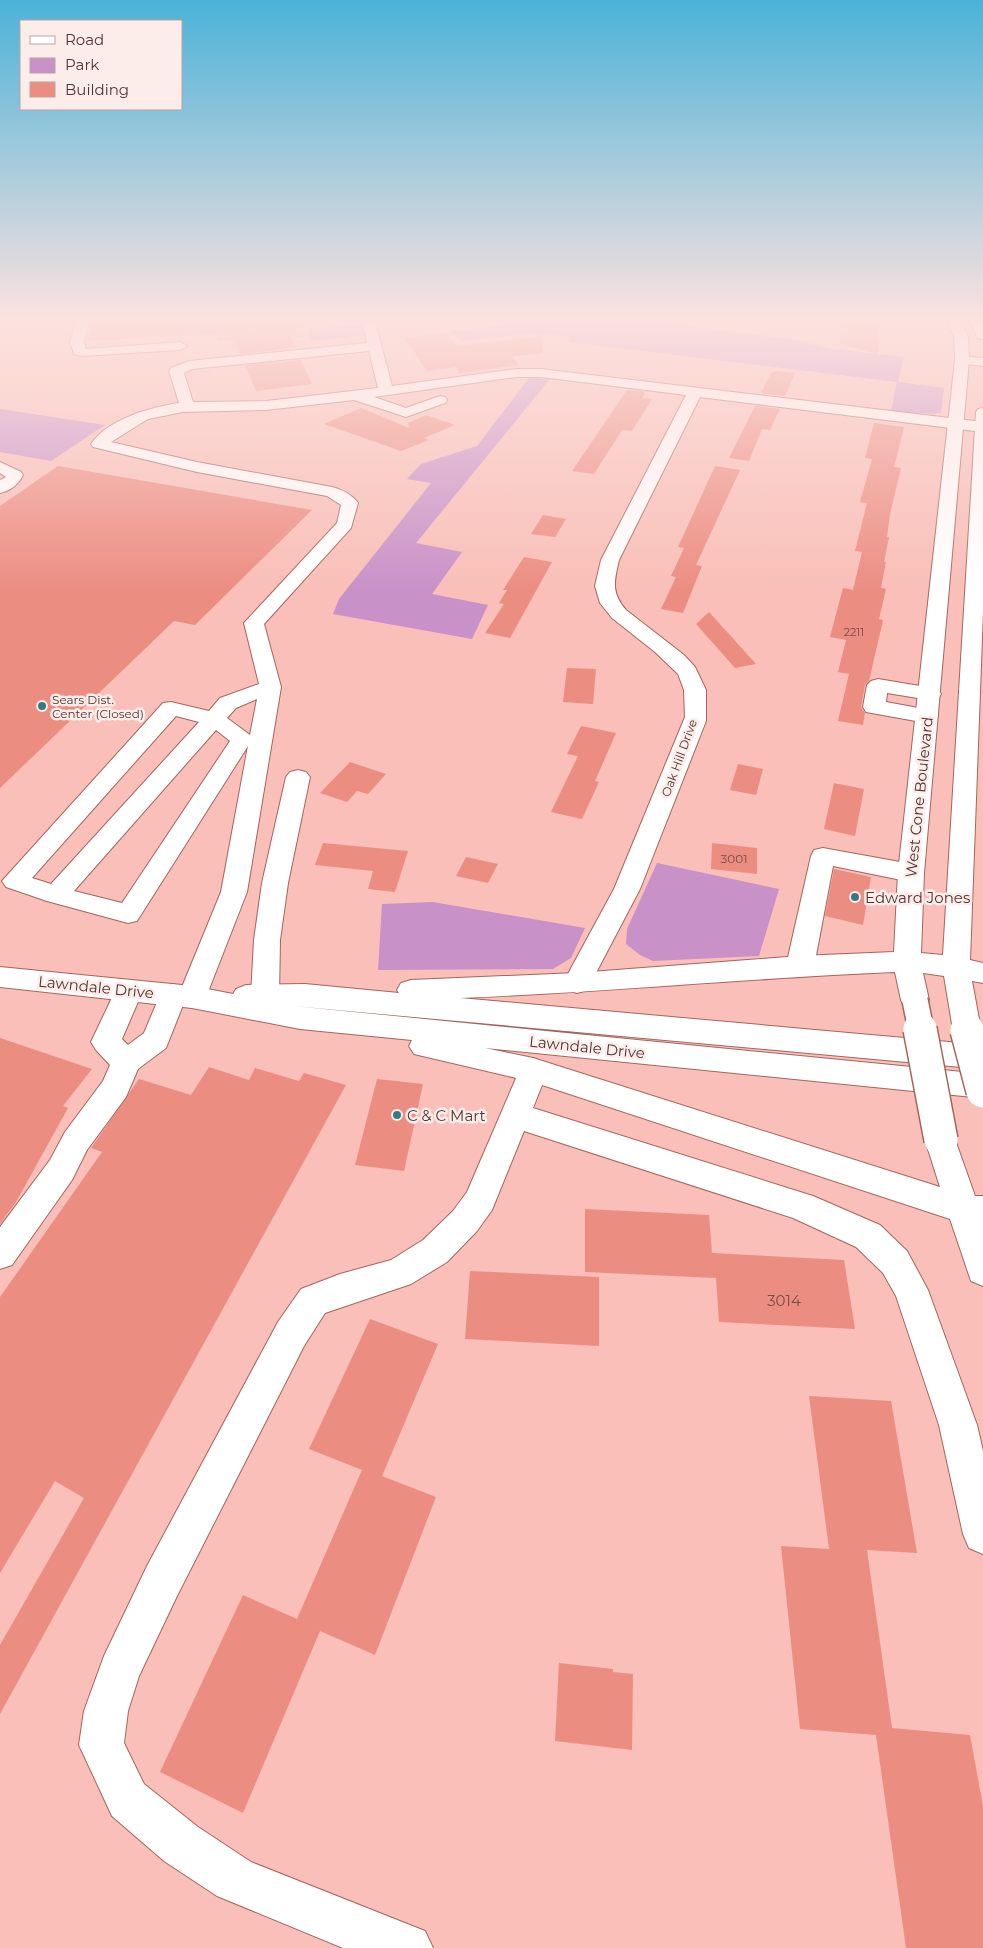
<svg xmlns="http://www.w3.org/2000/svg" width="983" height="1948" font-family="Montserrat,sans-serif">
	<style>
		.green { fill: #c891c8 }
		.building { fill: #ec8d82 }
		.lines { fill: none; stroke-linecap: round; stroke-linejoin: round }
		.minor-casing { stroke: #a5655d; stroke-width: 2 }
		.major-casing { stroke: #a5655d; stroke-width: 2 }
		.minor { fill: #fff; fill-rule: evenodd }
		.major { fill: #fff; fill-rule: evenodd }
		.major-bridge-far1-casing { stroke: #a5655d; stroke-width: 28; stroke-linecap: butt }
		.major-bridge-casing { stroke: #a5655d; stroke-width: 36; stroke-linecap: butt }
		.major-bridge-far1 { stroke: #fff; stroke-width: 25 }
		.major-bridge { stroke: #fff; stroke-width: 33 }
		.poi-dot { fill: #337b84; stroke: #fcecea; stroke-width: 2 }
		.labels { text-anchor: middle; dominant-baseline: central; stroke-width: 5; stroke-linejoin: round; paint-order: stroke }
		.far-number-label { font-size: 11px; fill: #784b45 }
		.far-poi-label { font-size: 12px; fill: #513531; stroke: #fcecea; text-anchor: start }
		.far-street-label { font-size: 12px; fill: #513531; stroke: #fcecea }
		.number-label { font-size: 12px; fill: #784b45 }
		.street-label { font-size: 15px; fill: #513531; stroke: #fcecea }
		.poi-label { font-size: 15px; fill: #513531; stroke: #fcecea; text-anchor: start }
		.near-number-label { font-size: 15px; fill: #784b45 }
	</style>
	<rect width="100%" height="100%" fill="#f9bfb8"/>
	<!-- green -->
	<path class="green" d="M 569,318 L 643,318 L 644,320 L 797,340 L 827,348 L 904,357 L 898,382 L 944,388 L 941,412 L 934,414 L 891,411 L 897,382 L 569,342 L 570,337 L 535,333 L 461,341 L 450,331 Z
		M 364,325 L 366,335 L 310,341 L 309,328 Z
		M 529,378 L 550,379 L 416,543 L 462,552 L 432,594 L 488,605 L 472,639 L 333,614 L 339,599 L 431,483 L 407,479 L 421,464 L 477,446 Z
		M 0,409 L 105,425 L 51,461 L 0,452 Z
		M 657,863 L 779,889 L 759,956 L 653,961 L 640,955 L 626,944 L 627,929 Z
		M 433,902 L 585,928 L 571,958 L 553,969 L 378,970 L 382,904 Z"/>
	<!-- building -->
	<path class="building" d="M 94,318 L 204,318 L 208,322 L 221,324 L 302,319 L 304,337 L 291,337 L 296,348 L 240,354 L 234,340 L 217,341 L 217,334 L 88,341 Z
		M 841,318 L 879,318 L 878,354 L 840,344 Z
		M 447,333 L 456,346 L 541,336 L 543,353 L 512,357 L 519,365 L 459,373 L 457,367 L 427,371 L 405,338 Z
		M 301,360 L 312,384 L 256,391 L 245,365 Z
		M 775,371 L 795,373 L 785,396 L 761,393 L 771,373 Z
		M 627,390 L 642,391 L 645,393 L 642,398 L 652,399 L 632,431 L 622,430 L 594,474 L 572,471 Z
		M 755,406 L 780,409 L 770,430 L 762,429 L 749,461 L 729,458 Z
		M 361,408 L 409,428 L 408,423 L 426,415 L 455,425 L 424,438 L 429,440 L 401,451 L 324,424 Z
		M 874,423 L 904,427 L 894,467 L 901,468 L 890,514 L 887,537 L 889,537 L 884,562 L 886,562 L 881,588 L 886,589 L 879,619 L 883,620 L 869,681 L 865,685 L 861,707 L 865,713 L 863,725 L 838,721 L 849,674 L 838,672 L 846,640 L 830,637 L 843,588 L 853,590 L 862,552 L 855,551 L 867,503 L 860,502 L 872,459 L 865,458 Z
		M 58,466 L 312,510 L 195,625 L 174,621 L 0,788 L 0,506 Z
		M 715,466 L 740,470 L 696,565 L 702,566 L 683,613 L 661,609 L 676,577 L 671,576 L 684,548 L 678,547 Z
		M 543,515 L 566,519 L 555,537 L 531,534 Z
		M 524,557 L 552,562 L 510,638 L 485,633 L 504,604 L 499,603 L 507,590 L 503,590 Z
		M 709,612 L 756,664 L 735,668 L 696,624 Z
		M 567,668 L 596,669 L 593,704 L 563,702 Z
		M 581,726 L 616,733 L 595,781 L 599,782 L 582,819 L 551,812 L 578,756 L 567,754 Z
		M 350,762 L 386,774 L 368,794 L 357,791 L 347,802 L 320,793 Z
		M 738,764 L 763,769 L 756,795 L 730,790 Z
		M 834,783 L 864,789 L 855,836 L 824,829 Z
		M 323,843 L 408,851 L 395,892 L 368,889 L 373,871 L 315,865 Z
		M 712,843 L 757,848 L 757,874 L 711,869 Z
		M 466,857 L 498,864 L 488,883 L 456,876 Z
		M 834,869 L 871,877 L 863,925 L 825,916 Z
		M 0,1038 L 92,1069 L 63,1106 L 68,1108 L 16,1202 L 0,1224 Z
		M 209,1067 L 249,1080 L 255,1068 L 299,1081 L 304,1073 L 346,1085 L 0,1714 L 0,1645 L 84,1498 L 55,1481 L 0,1573 L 0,1297 L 102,1152 L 91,1148 L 139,1079 L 191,1095 Z
		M 377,1079 L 423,1084 L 404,1171 L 355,1165 Z
		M 585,1209 L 709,1215 L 712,1253 L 844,1260 L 855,1329 L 719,1322 L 716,1278 L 585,1272 Z
		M 470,1271 L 599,1277 L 599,1346 L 465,1339 Z
		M 370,1319 L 438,1344 L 382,1476 L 436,1497 L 375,1655 L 320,1631 L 243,1813 L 160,1772 L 243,1595 L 297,1619 L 362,1470 L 309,1449 Z
		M 809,1396 L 891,1401 L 917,1553 L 867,1550 L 892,1728 L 970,1735 L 983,1806 L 983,1948 L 906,1948 L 876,1735 L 800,1729 L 781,1546 L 829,1549 Z
		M 559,1663 L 613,1669 L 613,1672 L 633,1674 L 632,1750 L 555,1741 Z"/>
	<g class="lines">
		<!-- minor casing -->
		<g class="minor-casing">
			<path id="minor" d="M 78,318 L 90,318 L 84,342 L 86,349 L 180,342 L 187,346 L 180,350 L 81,356 L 74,354 L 70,342 Z
				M 206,318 L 237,318 C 231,324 212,324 206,318 Z
				M 362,318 L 374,318 L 392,386 L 516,369 L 541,369 L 983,422 L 983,432 L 700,397 L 619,560 C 614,582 611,592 626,610 L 684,655 L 695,667 L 706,690 L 706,721 L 640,889 L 587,990 L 577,993 L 567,990 L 563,983 L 614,889 L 685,717 L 684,690 L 678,674 L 655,652 L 612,618 L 600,603 L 595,586 L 601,560 L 686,395 L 541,377 L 516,377 L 374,397 L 406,408 L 440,396 L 445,397 L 447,400 L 445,403 L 406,417 L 354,400 L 266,410 L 183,412 L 148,419 L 111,442 L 197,462 L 332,487 C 341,489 353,495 358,503 L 351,528 L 264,624 L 281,687 L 247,892 L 206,997 L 202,1004 L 192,1008 L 183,1005 L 166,1048 L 138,1069 L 126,1097 L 87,1150 L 72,1180 L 12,1265 L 0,1269 L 0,1227 L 50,1160 L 65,1132 L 103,1081 L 110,1065 L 96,1050 L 91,1042 L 119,983 L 129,980 L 139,983 L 143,990 L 122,1039 L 128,1045 L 144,1033 L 163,988 L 173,984 L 182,987 L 221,892 L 248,746 L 137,921 L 128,923 L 47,901 L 6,887 L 2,881 L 163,703 L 171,702 L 209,711 L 220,698 L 259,684 L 244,623 L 337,523 L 341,505 L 327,496 L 197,472 L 93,447 L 91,444 C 108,419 151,407 179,403 L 169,371 L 171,368 L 189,361 L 367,343 ZM 369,351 L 378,388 L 266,401 L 193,402 L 184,373 L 192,369 ZM 257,699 L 250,735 L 227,718 L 236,708 ZM 176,716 L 199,722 L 51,884 L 32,878 ZM 216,730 L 230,741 L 122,903 L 74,891 Z
				M 962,356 L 983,358 L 983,366 L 957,363 L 955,360 Z
				M 0,462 L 21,472 L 23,475 C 19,484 10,491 0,493 L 0,480 L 6,477 L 0,473 Z
				M 878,679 L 938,689 L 941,694 L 938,699 L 930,700 L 887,693 L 886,702 L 935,711 L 938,716 L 935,721 L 927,723 L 866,712 L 863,707 L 867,685 L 871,681 Z
				M 298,770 L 306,772 L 310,777 L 288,883 L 280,940 L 279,996 L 275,1003 L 265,1007 L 255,1003 L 251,996 L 254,940 L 262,883 L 286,777 L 290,772 Z
				M 823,848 L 911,864 L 920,867 L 924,873 L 920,879 L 911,882 L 833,866 L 814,966 L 810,973 L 800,976 L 790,973 L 786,966 L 811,856 L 814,850 Z
				M 533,1058 L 543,1062 L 548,1070 L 533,1108 L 813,1196 L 880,1225 L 907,1251 L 928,1290 L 977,1425 L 983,1451 L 983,1554 L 969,1548 L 963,1534 L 939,1425 L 896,1296 L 883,1273 L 856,1247 L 793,1218 L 524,1131 L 492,1210 L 477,1231 L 447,1262 L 411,1284 L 325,1313 L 304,1346 L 177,1596 L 139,1676 L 128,1711 L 124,1743 L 144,1784 L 198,1827 L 251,1862 L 425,1931 L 433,1948 L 343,1948 L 217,1896 L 164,1861 L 112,1816 L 79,1745 L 84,1711 L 104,1656 L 147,1566 L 278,1322 L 301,1289 L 340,1274 L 391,1260 L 423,1240 L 453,1211 L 467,1192 L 523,1062 Z"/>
		</g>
		<!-- major casing -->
		<g class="major-casing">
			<path id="major" d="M 946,318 L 958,318 L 968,337 L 969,360 L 924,873 L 921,953 L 943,955 L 976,412 L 978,409 L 983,408 L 983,611 L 970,960 L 983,963 L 983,983 L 972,981 L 981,1030 L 977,1038 L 967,1041 L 957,1038 L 953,1030 L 944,976 L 923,973 L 929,1000 L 925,1008 L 915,1011 L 905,1008 L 901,1000 L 895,972 C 750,978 606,992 460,998 L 983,1045 L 983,1069 L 293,1006 L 983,1074 L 983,1098 L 485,1048 L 533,1058 L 940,1187 L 925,1140 L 930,1131 L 941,1127 L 952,1131 L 975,1196 L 983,1196 L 983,1286 L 971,1281 L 950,1219 L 533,1082 L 414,1054 L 409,1046 L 412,1040 L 300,1029 L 192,1008 L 0,987 L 0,967 L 192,986 L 233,994 L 236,989 L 246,985 L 305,984 L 399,993 L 397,990 L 401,983 L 411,980 L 577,973 L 800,956 L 894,952 L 898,873 L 955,360 L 954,337 Z
				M 968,318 L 980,318 L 983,323 L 983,339 L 978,338 Z"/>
		</g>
		<!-- minor -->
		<use href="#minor" class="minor"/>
		<!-- major -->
		<use href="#major" class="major"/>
		<!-- major-bridge-far1 casing -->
		<g class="major-bridge-far1-casing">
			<path id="major-bridge-far1" d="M 915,1000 L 921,1030"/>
		</g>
		<!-- major-bridge casing -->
		<g class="major-bridge-casing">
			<path id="major-bridge" d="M 920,1029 L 941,1140
				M 967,1030 L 983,1091"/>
		</g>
		<!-- major-bridge-far1 -->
		<use href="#major-bridge-far1" class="major-bridge-far1"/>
		<!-- major-bridge -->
		<use href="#major-bridge" class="major-bridge"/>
	</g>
	<!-- sky -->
	<linearGradient id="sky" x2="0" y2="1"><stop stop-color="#4bb2d8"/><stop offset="0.54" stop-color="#fce2df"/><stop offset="1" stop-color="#fce2df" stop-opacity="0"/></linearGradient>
	<rect width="983" height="590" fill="url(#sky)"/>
	<!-- markers -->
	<g class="poi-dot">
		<circle cx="42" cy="706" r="5"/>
		<circle cx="855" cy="897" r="5"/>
		<circle cx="397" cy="1115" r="5"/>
	</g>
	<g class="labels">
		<!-- far-number labels -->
		<g class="far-number-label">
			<text x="854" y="632">2211</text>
		</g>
		<!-- far-poi labels -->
		<g class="far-poi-label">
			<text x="52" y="699">Sears Dist.<tspan x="52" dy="14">Center (Closed)</tspan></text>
		</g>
		<!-- far-street labels -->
		<g class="far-street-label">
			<text transform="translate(679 758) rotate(-70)">Oak Hill Drive</text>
		</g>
		<!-- number labels -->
		<g class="number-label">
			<text x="734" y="858">3001</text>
		</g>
		<!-- street labels -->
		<g class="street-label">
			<text transform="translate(919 797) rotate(-84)">West Cone Boulevard</text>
			<text transform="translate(96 987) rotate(6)">Lawndale Drive</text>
			<text transform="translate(587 1047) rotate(6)">Lawndale Drive</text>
		</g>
		<!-- poi labels -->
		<g class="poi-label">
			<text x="865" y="897">Edward Jones</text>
			<text x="407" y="1115">C &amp; C Mart</text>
		</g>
		<!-- near-number labels -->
		<g class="near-number-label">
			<text x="784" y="1300">3014</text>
		</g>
	</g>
	<!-- legend -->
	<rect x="20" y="20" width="162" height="90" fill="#fcecea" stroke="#b8a3a0"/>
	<rect x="30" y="36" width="25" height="8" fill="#ffffff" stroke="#b8a3a0"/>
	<text x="65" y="45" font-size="15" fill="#513531">Road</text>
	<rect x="30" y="58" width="25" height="15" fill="#c891c8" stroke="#b8a3a0"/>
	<text x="65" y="70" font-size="15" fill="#513531">Park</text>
	<rect x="30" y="82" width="25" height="15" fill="#ec8d82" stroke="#b8a3a0"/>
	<text x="65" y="95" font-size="15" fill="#513531">Building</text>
</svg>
